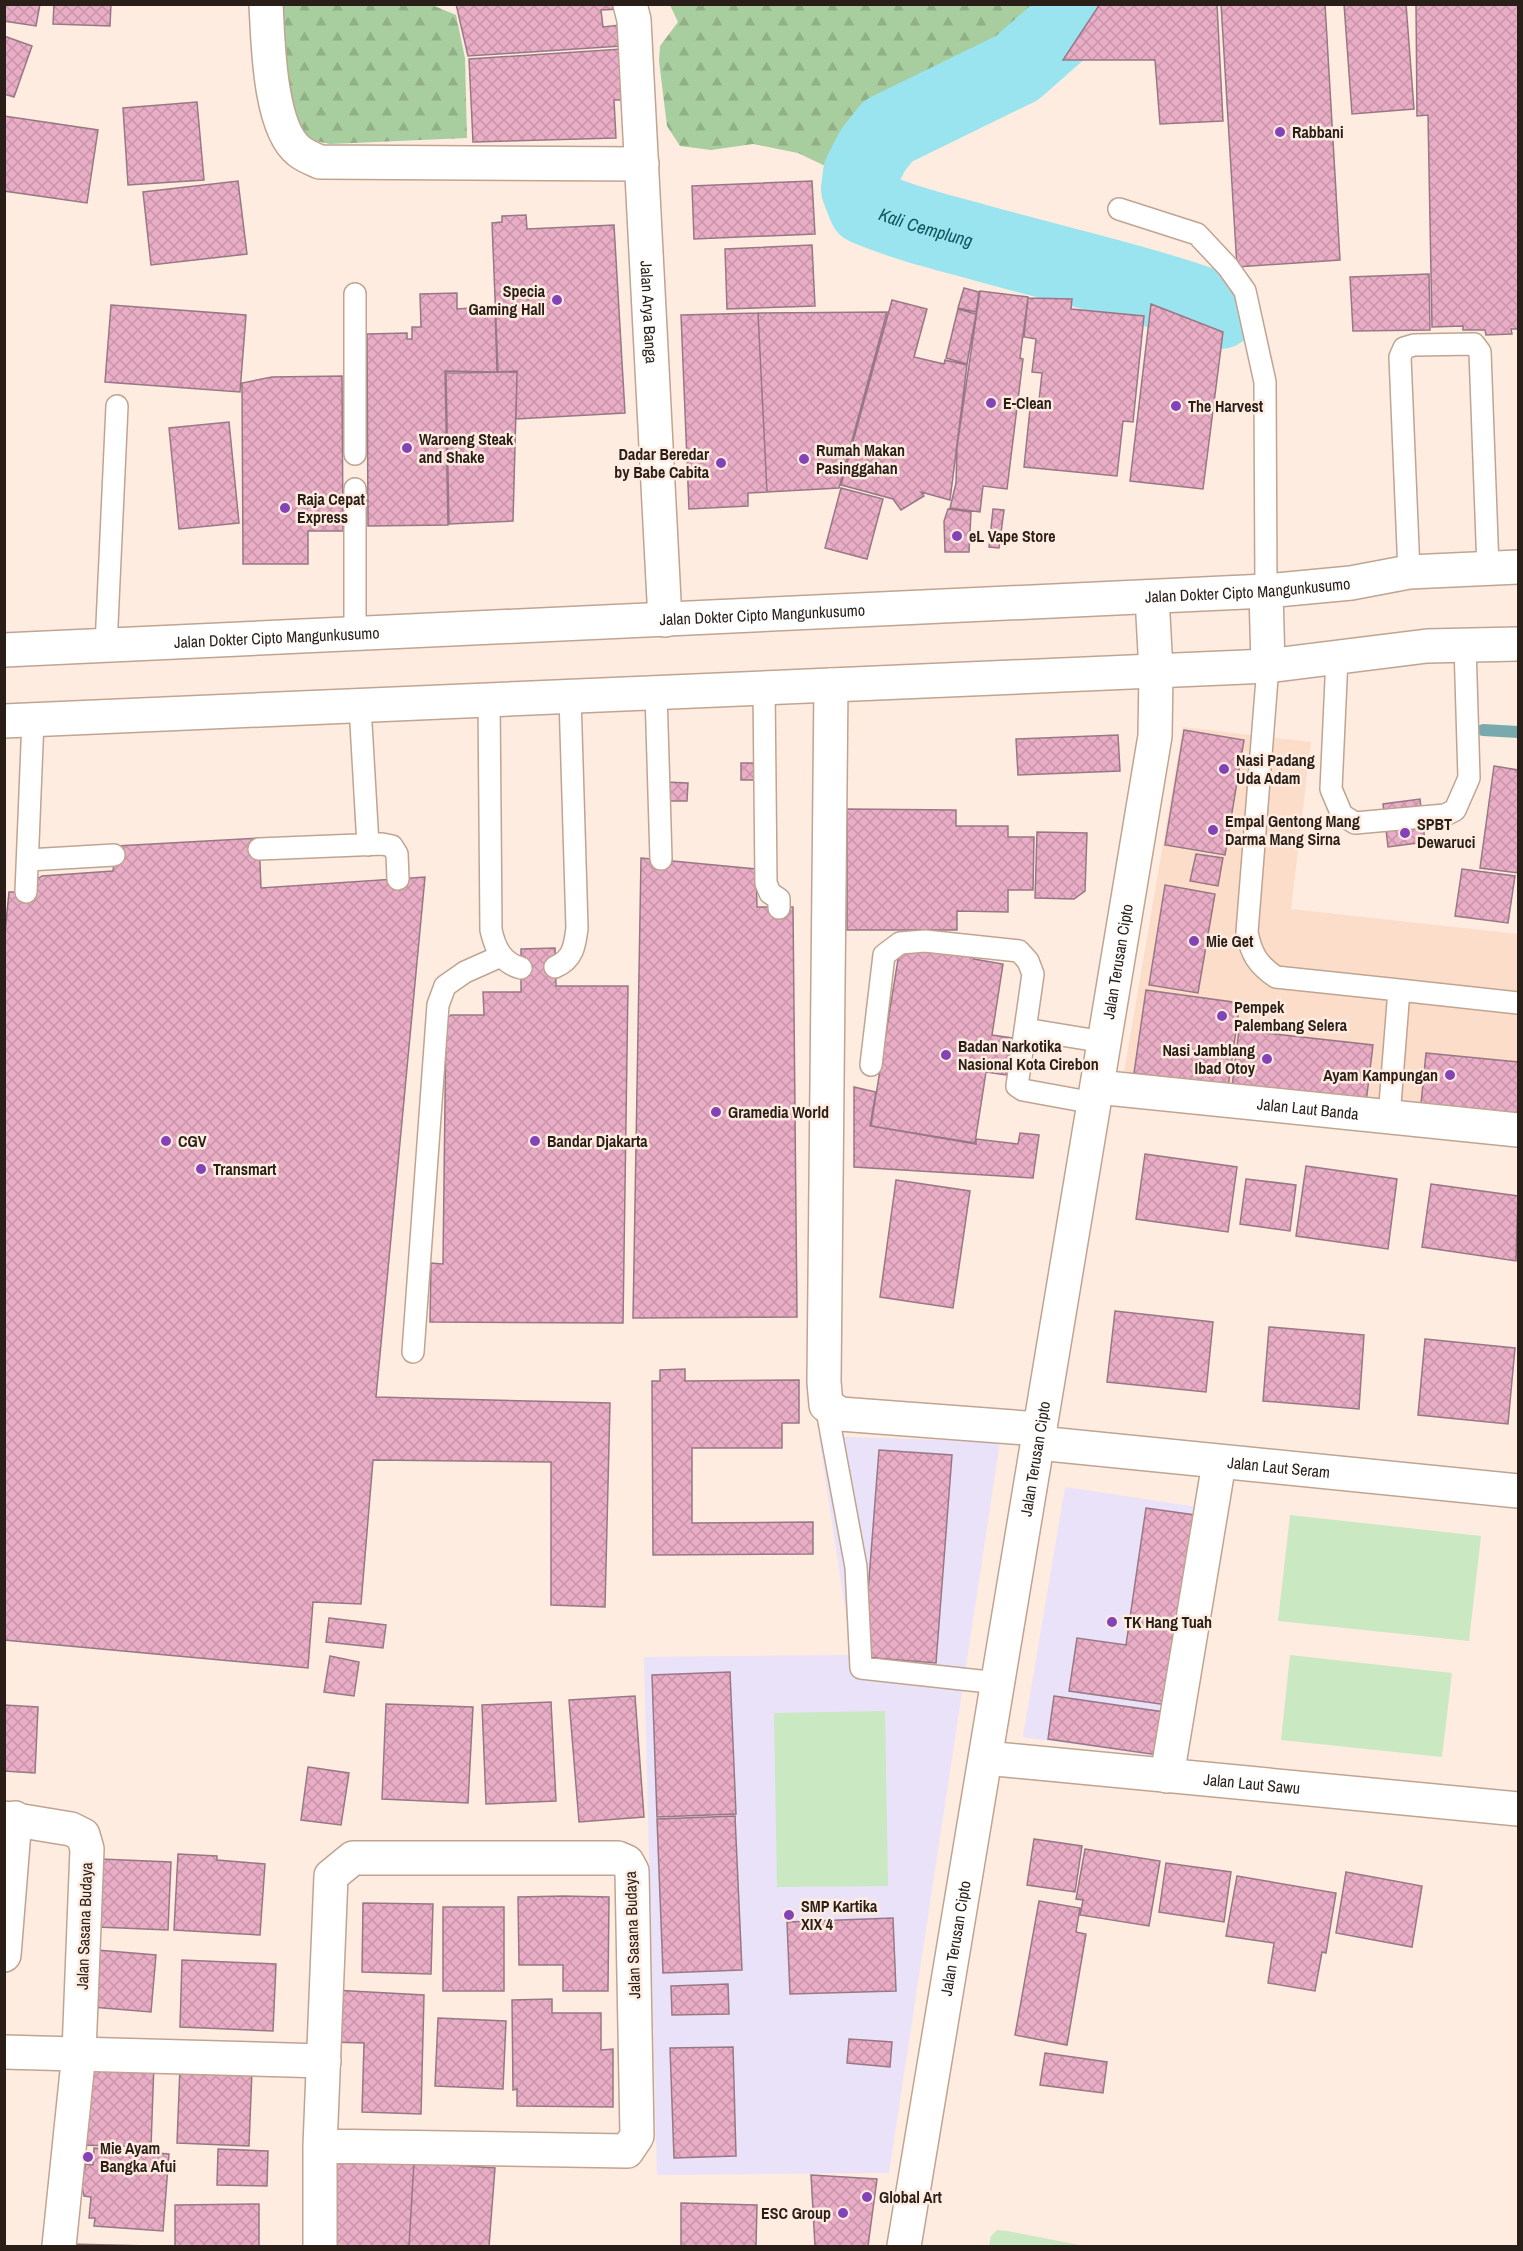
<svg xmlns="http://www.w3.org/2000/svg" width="1523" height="2251" font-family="'Archivo Narrow',sans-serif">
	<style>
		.built { fill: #fbddca }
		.education { fill: #e9e2f8 }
		.forest { fill: url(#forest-firs) }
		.pitch { fill: #cae8c1 }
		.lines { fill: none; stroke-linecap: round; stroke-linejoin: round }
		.stream { stroke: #78a9ae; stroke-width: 12 }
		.river { stroke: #99e4ef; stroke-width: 76 }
		.building { fill: url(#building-cross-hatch); stroke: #987885; stroke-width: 1.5 }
		.lane-casing { stroke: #c0a491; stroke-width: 24 }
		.street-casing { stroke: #c0a491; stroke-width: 36 }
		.secondary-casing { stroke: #c0a491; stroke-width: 36 }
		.lane { stroke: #fff; stroke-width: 21 }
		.street { stroke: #fff; stroke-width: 33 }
		.secondary { stroke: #fff; stroke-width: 33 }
		.poi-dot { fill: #8442b7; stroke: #feece0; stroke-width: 2 }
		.labels { text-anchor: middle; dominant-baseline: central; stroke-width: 5; stroke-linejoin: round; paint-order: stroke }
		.poi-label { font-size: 16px; font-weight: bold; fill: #2a1f18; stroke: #feece0; text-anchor: start }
		.street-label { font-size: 16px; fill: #2a1f18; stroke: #feece0 }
		.water-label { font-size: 18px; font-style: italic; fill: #13545c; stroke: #feece0 }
	</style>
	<defs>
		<pattern id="forest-firs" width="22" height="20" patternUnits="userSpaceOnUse" patternTransform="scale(1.5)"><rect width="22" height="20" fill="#a8cd9e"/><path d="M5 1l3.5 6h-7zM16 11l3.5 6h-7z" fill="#91b087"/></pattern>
		<pattern id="building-cross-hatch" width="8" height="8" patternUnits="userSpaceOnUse" patternTransform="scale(1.5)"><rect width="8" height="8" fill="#e9adc6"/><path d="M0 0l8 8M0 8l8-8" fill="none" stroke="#c894a9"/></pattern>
	</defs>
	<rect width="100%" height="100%" fill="#feece0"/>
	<!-- built -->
	<path class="built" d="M 1183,727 L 1311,742 L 1291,909 L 1518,934 L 1518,1116 L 1123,1078 Z"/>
	<!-- education -->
	<path class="education" d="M 819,1436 L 1000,1442 L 889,2173 L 657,2175 L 644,1657 L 852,1655 Z
		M 1065,1487 L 1197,1507 L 1161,1757 L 1023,1737 Z"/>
	<!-- forest -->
	<path class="forest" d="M 277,5 L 432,5 L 456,15 L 465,58 L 467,138 L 330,144 L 310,140 L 291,117 Z
		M 670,5 L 1049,5 L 1047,10 L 1010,39 L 915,89 L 876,113 L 849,141 L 840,168 L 823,165 L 798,153 L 753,144 L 711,150 L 680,146 L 667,126 L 659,61 L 660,46 L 678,22 Z"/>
	<!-- pitch -->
	<path class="pitch" d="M 1290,1515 L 1481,1536 L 1469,1641 L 1278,1621 Z
		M 1290,1655 L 1452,1673 L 1442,1757 L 1281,1740 Z
		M 885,1711 L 888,1886 L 777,1887 L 774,1713 Z
		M 997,2230 L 1007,2231 L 1085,2246 L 989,2246 L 991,2236 Z"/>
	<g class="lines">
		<!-- stream -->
		<path class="stream" d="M 1483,730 L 1518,732"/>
		<!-- river -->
		<path class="river" id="s1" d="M 1071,4 L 1069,22 L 1017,68 L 888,131 L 873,150 L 861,173 L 859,189 L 866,207 C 899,221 933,230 967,239 C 1051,263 1137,281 1220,311"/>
	</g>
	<!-- building -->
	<path class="building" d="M 4,4 L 40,4 L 36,26 L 4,21 Z
		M 54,4 L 111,4 L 110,26 L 53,24 Z
		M 456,4 L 617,4 L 619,9 L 601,10 L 603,27 L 620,25 L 621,46 L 468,56 Z
		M 1100,4 L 1217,4 L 1223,121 L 1160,124 L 1155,60 L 1063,60 Z
		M 1221,4 L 1325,4 L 1340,260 L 1237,267 Z
		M 1344,4 L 1406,4 L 1414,109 L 1352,114 Z
		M 1416,4 L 1518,4 L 1518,329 L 1511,329 L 1512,334 L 1486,335 L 1485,330 L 1463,330 L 1463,326 L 1432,327 L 1428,115 L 1417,116 Z
		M 4,36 L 32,46 L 14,97 L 4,94 Z
		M 622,49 L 624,100 L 614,100 L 616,138 L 473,142 L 469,59 Z
		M 197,102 L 204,180 L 128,185 L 123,108 Z
		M 4,116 L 98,130 L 87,203 L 4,191 Z
		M 238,181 L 247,254 L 151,265 L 143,192 Z
		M 812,181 L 815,234 L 694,239 L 692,186 Z
		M 526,215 L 527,229 L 614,225 L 625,413 L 516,419 L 517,371 L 498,372 L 492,223 L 502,222 L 502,216 Z
		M 812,245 L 815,306 L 727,309 L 725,249 Z
		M 1429,274 L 1430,330 L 1353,331 L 1350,277 Z
		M 964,288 L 979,292 L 976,312 L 958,308 Z
		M 980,291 L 1028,297 L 1020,358 L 1023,359 L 1007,489 L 983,486 L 980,512 L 950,508 L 956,483 L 957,447 Z
		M 457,293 L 457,309 L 495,306 L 497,372 L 445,371 L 448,525 L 368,526 L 367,334 L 407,333 L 407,339 L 412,339 L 412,327 L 421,327 L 420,294 Z
		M 1028,298 L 1072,299 L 1071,309 L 1144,316 L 1133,422 L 1123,421 L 1117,476 L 1024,467 L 1030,409 L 1038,410 L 1042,373 L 1032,372 L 1036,339 L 1024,337 Z
		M 892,300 L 927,309 L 914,357 L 944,364 L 945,360 L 967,365 L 950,500 L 921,492 L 924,496 L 901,510 L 893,499 L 841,485 Z
		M 1151,304 L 1223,332 L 1203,489 L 1130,481 Z
		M 111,305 L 246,315 L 240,392 L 105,382 Z
		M 958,309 L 976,314 L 967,364 L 946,358 Z
		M 887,312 L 839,488 L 767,492 L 758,313 Z
		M 758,313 L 767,492 L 748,493 L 748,506 L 689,509 L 681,315 Z
		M 517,372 L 513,521 L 449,524 L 446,373 Z
		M 342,376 L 343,531 L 308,531 L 308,564 L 243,564 L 242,383 L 272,377 Z
		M 229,422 L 239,523 L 179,529 L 169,428 Z
		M 841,488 L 883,499 L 867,559 L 825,548 Z
		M 948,509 L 971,512 L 969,552 L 945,552 L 944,521 Z
		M 993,509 L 1004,510 L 999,548 L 989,547 Z
		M 1184,730 L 1244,740 L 1225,855 L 1165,845 Z
		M 1118,735 L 1120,771 L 1018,775 L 1016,739 Z
		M 741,763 L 760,763 L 760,780 L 741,780 Z
		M 1494,766 L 1518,770 L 1518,873 L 1480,868 Z
		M 664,782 L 688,783 L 687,801 L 663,801 Z
		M 1420,799 L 1425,842 L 1388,847 L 1383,804 Z
		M 847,809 L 956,810 L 956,826 L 1008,826 L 1008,837 L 1034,837 L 1033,890 L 1008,890 L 1008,912 L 957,911 L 957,930 L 847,930 Z
		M 1037,832 L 1087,833 L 1085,891 L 1074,899 L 1035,898 Z
		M 259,838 L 261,888 L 425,877 L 376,1397 L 610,1403 L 605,1607 L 551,1605 L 551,1462 L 373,1460 L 361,1604 L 313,1602 L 308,1668 L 4,1640 L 4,942 L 9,892 L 35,892 L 36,880 L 42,876 L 113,871 L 116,846 Z
		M 1196,854 L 1223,858 L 1218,886 L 1190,881 Z
		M 641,858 L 756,869 L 757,907 L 793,907 L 797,1317 L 633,1318 Z
		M 1462,869 L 1515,876 L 1508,923 L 1455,916 Z
		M 1165,885 L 1215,894 L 1198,993 L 1149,985 Z
		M 900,947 L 931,952 L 932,948 L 974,955 L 974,959 L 1003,964 L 992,1035 L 1012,1038 L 1006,1075 L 986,1072 L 975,1143 L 871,1126 Z
		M 555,948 L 556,986 L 628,986 L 623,1323 L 430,1322 L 431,1263 L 443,1264 L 446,1019 L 451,1015 L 484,1015 L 483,992 L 521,992 L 521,949 Z
		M 1146,990 L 1240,1003 L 1228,1087 L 1134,1073 Z
		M 1239,1030 L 1373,1045 L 1366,1103 L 1232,1087 Z
		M 1426,1053 L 1518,1062 L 1518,1114 L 1421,1104 Z
		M 854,1087 L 876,1092 L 870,1126 L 976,1144 L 976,1139 L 1018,1144 L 1020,1133 L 1039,1135 L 1033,1178 L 854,1167 Z
		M 1145,1154 L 1237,1167 L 1228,1232 L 1136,1219 Z
		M 1306,1166 L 1397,1179 L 1388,1249 L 1296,1236 Z
		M 1246,1179 L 1296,1185 L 1290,1231 L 1240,1224 Z
		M 896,1180 L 970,1191 L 953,1308 L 880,1297 Z
		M 1431,1184 L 1518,1196 L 1516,1261 L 1422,1247 Z
		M 1115,1311 L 1213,1322 L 1206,1392 L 1107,1382 Z
		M 1269,1327 L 1364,1335 L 1359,1409 L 1263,1401 Z
		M 1425,1339 L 1515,1348 L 1508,1424 L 1418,1415 Z
		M 685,1369 L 685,1381 L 799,1380 L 799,1423 L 782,1423 L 782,1448 L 692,1448 L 692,1523 L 813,1522 L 813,1554 L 653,1555 L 652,1381 L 660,1381 L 660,1370 Z
		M 879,1450 L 952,1455 L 936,1663 L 863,1657 Z
		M 1146,1508 L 1195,1515 L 1167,1705 L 1069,1691 L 1077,1638 L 1126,1645 Z
		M 329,1618 L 386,1625 L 383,1648 L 326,1642 Z
		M 330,1656 L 359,1662 L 354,1696 L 324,1692 Z
		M 730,1672 L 736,1814 L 657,1817 L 652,1675 Z
		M 635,1696 L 644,1817 L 579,1822 L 569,1700 Z
		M 1054,1696 L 1164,1712 L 1158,1755 L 1048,1739 Z
		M 551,1702 L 556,1801 L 486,1804 L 482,1705 Z
		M 386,1704 L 473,1707 L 468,1803 L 382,1799 Z
		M 4,1705 L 38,1707 L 35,1773 L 4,1771 Z
		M 308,1767 L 349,1773 L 341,1825 L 301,1820 Z
		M 735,1816 L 742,1970 L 663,1973 L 657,1819 Z
		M 1034,1839 L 1082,1846 L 1075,1892 L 1027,1885 Z
		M 1085,1849 L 1160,1861 L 1149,1926 L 1080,1915 L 1083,1900 L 1076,1899 Z
		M 178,1854 L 217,1856 L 217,1860 L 265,1864 L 260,1935 L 174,1930 Z
		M 100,1859 L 171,1862 L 168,1930 L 97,1927 Z
		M 1166,1863 L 1231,1872 L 1224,1922 L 1159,1912 Z
		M 1346,1872 L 1422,1886 L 1412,1947 L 1336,1933 Z
		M 1237,1876 L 1336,1893 L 1326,1953 L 1322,1952 L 1315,1991 L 1268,1983 L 1274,1943 L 1226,1936 Z
		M 564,1896 L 609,1897 L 608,1991 L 563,1991 L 563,1965 L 519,1965 L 518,1897 Z
		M 1039,1901 L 1080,1908 L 1076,1932 L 1086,1934 L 1067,2045 L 1015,2035 Z
		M 363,1903 L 433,1904 L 431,1974 L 362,1972 Z
		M 443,1907 L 504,1907 L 504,1991 L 443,1991 Z
		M 893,1918 L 896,1991 L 790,1994 L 787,1922 Z
		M 97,1950 L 156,1955 L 151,2012 L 92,2007 Z
		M 182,1960 L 276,1964 L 273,2031 L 180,2027 Z
		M 728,1984 L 729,2014 L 672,2015 L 671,1986 Z
		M 333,1990 L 424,1995 L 421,2114 L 362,2112 L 364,2043 L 330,2042 Z
		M 552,1999 L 552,2013 L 601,2013 L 601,2050 L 613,2049 L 613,2107 L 517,2106 L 517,2089 L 513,2090 L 512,2000 Z
		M 438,2018 L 506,2021 L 503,2089 L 435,2086 Z
		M 849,2039 L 892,2042 L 890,2067 L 847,2063 Z
		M 733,2047 L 736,2156 L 674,2158 L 670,2048 Z
		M 1045,2053 L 1107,2062 L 1103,2093 L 1040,2085 Z
		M 83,2061 L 154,2063 L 151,2147 L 80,2145 Z
		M 180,2067 L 252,2070 L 249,2146 L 177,2143 Z
		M 94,2148 L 169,2154 L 163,2231 L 94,2226 L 95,2218 L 89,2218 L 91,2197 L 84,2196 L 81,2183 L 86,2164 L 93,2165 Z
		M 218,2149 L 268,2151 L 267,2186 L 217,2185 Z
		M 329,2157 L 414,2162 L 409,2246 L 323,2246 Z
		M 414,2162 L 495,2168 L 489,2246 L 409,2246 Z
		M 811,2175 L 877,2179 L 868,2246 L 815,2246 Z
		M 681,2203 L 757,2205 L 756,2246 L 681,2246 Z
		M 259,2204 L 259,2246 L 175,2246 L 175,2205 Z
		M 69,2244 L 150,2246 L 69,2246 Z"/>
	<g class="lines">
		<!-- lane casing -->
		<g class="lane-casing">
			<path id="lane" d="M 1119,209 L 1197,234 L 1228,267 L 1245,291 L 1265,382 L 1266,591
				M 355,294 L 355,454
				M 355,489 L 355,634
				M 1409,572 L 1400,357 L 1404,348 L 1414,345 L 1474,344 L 1480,352 L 1488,568
				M 106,646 L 117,406
				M 1337,658 L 1331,789 L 1342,815 L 1355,823 L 1445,815 L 1455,810 L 1469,778 L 1465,645
				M 1268,666 L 1247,932 C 1251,954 1258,965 1276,977 L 1399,990 L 1389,1117
				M 764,687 L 766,883 L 770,893 L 779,899 L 779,908
				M 656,693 L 661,859
				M 489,700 L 491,930 C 495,948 502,963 521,968
				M 360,706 L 368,845
				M 259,849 L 382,844 L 392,846 L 397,854 L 398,879
				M 28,860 L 114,855
				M 26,892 L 33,720
				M 555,967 C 573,960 575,945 577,928 L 570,697
				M 1399,990 L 1518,1003
				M 1025,1029 L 1104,1042
				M 871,1065 L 884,955 L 900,943 L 925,941 L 1019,951 L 1028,961 L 1033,974 L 1017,1086 L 1023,1090 L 1094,1103
				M 413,1352 L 438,1005 L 445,986 L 465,972 L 501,956
				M 826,1405 L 856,1567 L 861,1668 L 998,1683"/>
		</g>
		<!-- street casing -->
		<g class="street-casing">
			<g id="street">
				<path d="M 266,4 C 268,40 269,128 299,151 C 305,156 313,159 320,162 L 642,164"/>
				<path id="s2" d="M 630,4 L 634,20 L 665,620"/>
				<path d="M 831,685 L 824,1382 L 826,1405 L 840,1414 L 1040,1429"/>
				<path id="s3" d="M 1097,1087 L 1518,1130"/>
				<path id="s4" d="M 1038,1443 L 1518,1491"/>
				<path id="s5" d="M 986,1758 L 1518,1809"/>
				<path d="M 1167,1776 L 1219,1463"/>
				<path d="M 4,1818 L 71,1829 L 83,1835 L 87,1849 L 79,2052 L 59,2246"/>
				<path d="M 4,1955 L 15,1818"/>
				<path d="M 4,2052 L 324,2061"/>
				<path d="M 320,2146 L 627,2151 L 637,2136 L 632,1871 L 627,1862 L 618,1858 L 353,1858 L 331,1876 L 320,2146 L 320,2246"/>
				<path id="s6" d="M 904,2246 L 1155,736 L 1156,671"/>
			</g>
		</g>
		<!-- secondary casing -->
		<g class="secondary-casing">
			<g id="secondary">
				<path d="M 1266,591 L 1268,666"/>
				<path d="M 1152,597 L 1156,671"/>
				<path id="s7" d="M 4,650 L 1266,591 L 1351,583 L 1409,572 L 1518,567"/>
				<path d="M 4,721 L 1268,666 L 1427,646 L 1518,644"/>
			</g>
		</g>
		<!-- lane -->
		<use href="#lane" class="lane"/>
		<!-- street -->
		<use href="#street" class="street"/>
		<!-- secondary -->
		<use href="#secondary" class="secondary"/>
	</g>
	<!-- markers -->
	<g class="poi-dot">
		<circle cx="1280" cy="132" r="6"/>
		<circle cx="557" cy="300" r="6"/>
		<circle cx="991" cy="403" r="6"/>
		<circle cx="1176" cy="406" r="6"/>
		<circle cx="407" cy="448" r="6"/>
		<circle cx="804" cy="459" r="6"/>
		<circle cx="721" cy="463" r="6"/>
		<circle cx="285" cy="508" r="6"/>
		<circle cx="957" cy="536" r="6"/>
		<circle cx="1224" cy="769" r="6"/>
		<circle cx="1213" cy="830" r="6"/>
		<circle cx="1405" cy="833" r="6"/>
		<circle cx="1194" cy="941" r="6"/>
		<circle cx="1222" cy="1016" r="6"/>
		<circle cx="946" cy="1055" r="6"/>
		<circle cx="1267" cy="1059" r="6"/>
		<circle cx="1450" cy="1075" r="6"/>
		<circle cx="716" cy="1112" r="6"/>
		<circle cx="166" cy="1141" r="6"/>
		<circle cx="535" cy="1141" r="6"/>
		<circle cx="201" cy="1169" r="6"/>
		<circle cx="1112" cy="1622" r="6"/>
		<circle cx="789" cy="1915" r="6"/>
		<circle cx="88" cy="2157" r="6"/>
		<circle cx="867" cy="2197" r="6"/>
		<circle cx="843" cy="2213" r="6"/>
	</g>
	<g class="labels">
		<!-- poi labels -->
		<g class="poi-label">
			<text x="1292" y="132">Rabbani</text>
			<text x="545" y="291" text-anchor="end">Specia<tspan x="545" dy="18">Gaming Hall</tspan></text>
			<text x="1003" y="403">E-Clean</text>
			<text x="1188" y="406">The Harvest</text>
			<text x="419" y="439">Waroeng Steak<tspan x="419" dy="18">and Shake</tspan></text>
			<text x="816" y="450">Rumah Makan<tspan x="816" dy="18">Pasinggahan</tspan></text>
			<text x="709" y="454" text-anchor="end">Dadar Beredar<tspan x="709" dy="18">by Babe Cabita</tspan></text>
			<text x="297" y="499">Raja Cepat<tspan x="297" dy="18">Express</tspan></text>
			<text x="969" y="536">eL Vape Store</text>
			<text x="1236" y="760">Nasi Padang<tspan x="1236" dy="18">Uda Adam</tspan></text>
			<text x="1225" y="821">Empal Gentong Mang<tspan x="1225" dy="18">Darma Mang Sirna</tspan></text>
			<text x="1417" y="824">SPBT<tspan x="1417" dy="18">Dewaruci</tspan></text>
			<text x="1206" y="941">Mie Get</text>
			<text x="1234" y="1007">Pempek<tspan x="1234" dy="18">Palembang Selera</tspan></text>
			<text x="958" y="1046">Badan Narkotika<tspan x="958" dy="18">Nasional Kota Cirebon</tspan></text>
			<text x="1255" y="1050" text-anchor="end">Nasi Jamblang<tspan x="1255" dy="18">Ibad Otoy</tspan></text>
			<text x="1438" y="1075" text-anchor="end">Ayam Kampungan</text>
			<text x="728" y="1112">Gramedia World</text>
			<text x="178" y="1141">CGV</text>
			<text x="547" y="1141">Bandar Djakarta</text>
			<text x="213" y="1169">Transmart</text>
			<text x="1124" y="1622">TK Hang Tuah</text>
			<text x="801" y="1906">SMP Kartika<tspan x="801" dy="18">XIX 4</tspan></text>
			<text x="100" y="2148">Mie Ayam<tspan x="100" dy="18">Bangka Afui</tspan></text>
			<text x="879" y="2197">Global Art</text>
			<text x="831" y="2213" text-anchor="end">ESC Group</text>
		</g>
		<!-- street labels -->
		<g class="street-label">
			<text stroke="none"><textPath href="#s2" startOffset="309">Jalan Arya Banga</textPath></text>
			<text stroke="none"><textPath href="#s7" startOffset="1245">Jalan Dokter Cipto Mangunkusumo</textPath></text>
			<text stroke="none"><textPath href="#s7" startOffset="759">Jalan Dokter Cipto Mangunkusumo</textPath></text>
			<text stroke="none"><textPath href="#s7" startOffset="273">Jalan Dokter Cipto Mangunkusumo</textPath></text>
			<text stroke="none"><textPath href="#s6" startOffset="1302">Jalan Terusan Cipto</textPath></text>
			<text stroke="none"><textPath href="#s3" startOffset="212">Jalan Laut Banda</textPath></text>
			<text stroke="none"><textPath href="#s6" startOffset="798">Jalan Terusan Cipto</textPath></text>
			<text stroke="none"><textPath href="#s4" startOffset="242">Jalan Laut Seram</textPath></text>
			<text stroke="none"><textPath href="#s5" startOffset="267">Jalan Laut Sawu</textPath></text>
			<text transform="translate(84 1926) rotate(-88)">Jalan Sasana Budaya</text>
			<text transform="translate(632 1935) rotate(-92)">Jalan Sasana Budaya</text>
			<text stroke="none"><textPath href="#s6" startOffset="312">Jalan Terusan Cipto</textPath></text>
		</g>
		<!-- water labels -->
		<g class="water-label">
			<text stroke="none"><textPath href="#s1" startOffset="380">Kali Cemplung</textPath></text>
		</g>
	</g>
	<!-- border -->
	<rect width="1523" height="2251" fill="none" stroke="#2a1f18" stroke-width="12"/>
</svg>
